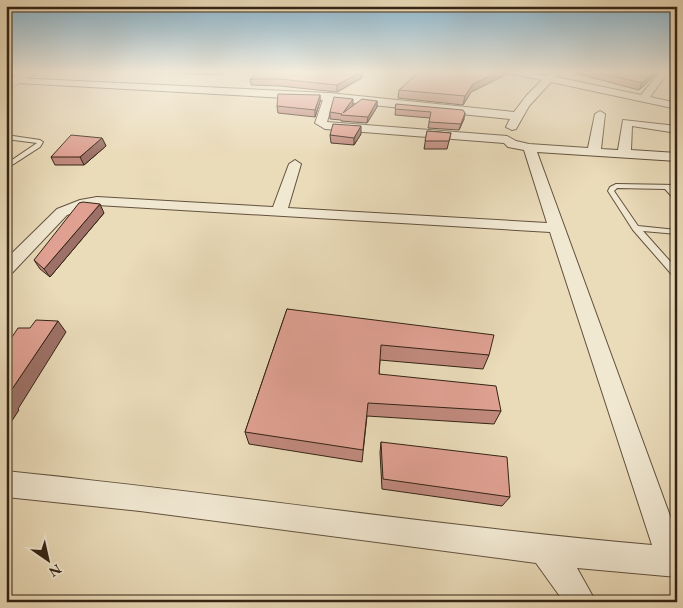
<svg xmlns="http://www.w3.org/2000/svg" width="683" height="608" font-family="'EB Garamond',serif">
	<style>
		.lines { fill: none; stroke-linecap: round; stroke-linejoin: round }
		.lane-casing { stroke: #62523e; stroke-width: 2 }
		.street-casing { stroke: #62523e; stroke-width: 2 }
		.highway-casing { stroke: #342415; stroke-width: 1 }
		.lane { fill: #f1e8d2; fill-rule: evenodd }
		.street { fill: #f1e8d2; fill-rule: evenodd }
		.highway { fill: #eadbb9; fill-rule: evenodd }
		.wall { fill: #c18a7e; stroke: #342415 }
		.shaded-wall { fill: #9d7167; stroke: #342415 }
		.building { fill: #e0a193; stroke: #342415 }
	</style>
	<rect width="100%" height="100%" fill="#eadbb9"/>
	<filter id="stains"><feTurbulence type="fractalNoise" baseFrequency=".004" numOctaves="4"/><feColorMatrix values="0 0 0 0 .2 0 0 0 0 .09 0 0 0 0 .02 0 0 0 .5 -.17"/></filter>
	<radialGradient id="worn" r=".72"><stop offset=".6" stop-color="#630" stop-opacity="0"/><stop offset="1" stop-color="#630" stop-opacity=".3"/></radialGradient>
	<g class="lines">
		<!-- lane casing -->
		<g class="lane-casing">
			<path id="lane" d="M 6,135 L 40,140 L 43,142 L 40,147 L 6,169 L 6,164 L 37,143 L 6,139 Z
				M 616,184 L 677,185 L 677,189 L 672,189 L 677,195 L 677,201 L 675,200 L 665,189 L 617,188 L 614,191 L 638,226 L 677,230 L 677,234 L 643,231 L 677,269 L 677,278 L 674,277 L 633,230 L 608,191 L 610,187 Z"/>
		</g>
		<!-- street casing -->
		<g class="street-casing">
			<path id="street" d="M 508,71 L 523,71 L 547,76 L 552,71 L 556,71 L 560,73 L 556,77 L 641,95 L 661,71 L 669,71 L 650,97 L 677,103 L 677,109 L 551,82 L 529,106 L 516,129 L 512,130 L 506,127 L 510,119 L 333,101 L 327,122 L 507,136 L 516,141 L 529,144 L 588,148 L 595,114 L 600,111 L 605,114 L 601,149 L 618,150 L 623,120 L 677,126 L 677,133 L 632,126 L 631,150 L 677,153 L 677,161 L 537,152 L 677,535 L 677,577 L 577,568 L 596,602 L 564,602 L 536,563 L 140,511 L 6,497 L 6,471 C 222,493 436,526 652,545 L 550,232 L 97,205 L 67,215 L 12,273 L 6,275 L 6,259 L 57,209 L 80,200 L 97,197 L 273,207 L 289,164 L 295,160 L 301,164 L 288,208 L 547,223 L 524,150 L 508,147 L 504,143 L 325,129 L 315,123 L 323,100 L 18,83 L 13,80 L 15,78 L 329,93 L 514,112 L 527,95 L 542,80 L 509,73 Z"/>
		</g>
		<!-- highway casing -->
		<g class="highway-casing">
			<path id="highway" d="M 25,71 L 41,71 L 6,91 L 6,81 Z"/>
		</g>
		<!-- lane -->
		<use href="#lane" class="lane"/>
		<!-- street -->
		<use href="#street" class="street"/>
		<!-- highway -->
		<use href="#highway" class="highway"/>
	</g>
	<!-- wall -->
	<path class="wall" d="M 140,71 L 225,71 L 222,75 L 141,72 Z
		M 363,71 L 362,78 L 337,92 L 280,86 L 251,85 L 250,79 Z
		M 567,71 L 658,71 L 655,75 L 639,90 Z
		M 507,74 L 471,92 L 463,105 L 398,98 L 399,90 Z
		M 320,95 L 320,102 L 315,117 L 278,113 L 277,106 Z
		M 377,101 L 377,107 L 367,123 L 341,121 L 341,120 L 330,119 L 330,112 L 353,105 L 352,107 Z
		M 396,104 L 464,119 L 459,130 L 428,128 L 430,118 L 395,115 Z
		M 427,131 L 451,133 L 447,149 L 424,149 Z
		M 361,134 L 354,145 L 331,143 L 330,135 Z
		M 102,138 L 106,146 L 84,165 L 55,165 L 51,157 Z
		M 104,213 L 50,277 L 40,269 L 34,260 Z
		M 287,309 L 489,355 L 483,369 L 380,360 L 379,374 L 501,411 L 494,424 L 367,416 L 362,462 L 249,444 L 245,432 Z
		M 381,442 L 510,497 L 502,506 L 382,489 L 380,453 Z"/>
	<!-- shaded-wall -->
	<path class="shaded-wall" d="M 363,71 L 362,78 L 337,92 L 337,85 Z
		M 500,71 L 508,71 L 507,74 L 471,92 L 463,105 L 465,96 L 473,84 Z
		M 656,71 L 658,71 L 655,75 L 639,90 L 642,83 Z
		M 320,95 L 320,102 L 315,117 L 315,110 Z
		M 353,99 L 353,105 L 346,115 L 343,113 Z
		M 377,101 L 377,107 L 367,123 L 368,117 Z
		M 465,113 L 464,119 L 459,130 L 461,124 Z
		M 361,126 L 361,134 L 354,145 L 354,138 Z
		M 102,138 L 106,146 L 84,165 L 80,157 Z
		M 100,204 L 104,213 L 50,277 L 44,269 Z
		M 58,321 L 66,332 L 18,409 L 19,410 L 6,430 L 6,398 Z"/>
	<!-- building -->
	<path class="building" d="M 260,71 L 363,71 L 337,85 L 279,79 L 250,79 Z
		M 420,71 L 500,71 L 473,84 L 465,96 L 399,90 Z
		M 593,71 L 656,71 L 642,83 Z
		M 278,94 L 320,95 L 315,110 L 277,106 Z
		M 334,97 L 353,99 L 343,113 L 362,99 L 377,101 L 368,117 L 341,115 L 342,114 L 330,112 Z
		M 396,104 L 463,110 L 465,113 L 461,124 L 429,122 L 431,112 L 395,109 Z
		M 333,124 L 361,126 L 354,138 L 330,135 Z
		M 427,131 L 451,133 L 449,141 L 425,141 Z
		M 71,135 L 102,138 L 80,157 L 51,157 Z
		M 83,202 L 100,204 L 44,269 L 34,260 L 79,203 Z
		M 287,309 L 494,335 L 489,355 L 381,345 L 379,374 L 496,386 L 501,411 L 368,403 L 363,450 L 245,432 Z
		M 36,320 L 58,321 L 6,398 L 6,346 L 18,328 L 30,328 Z
		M 381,442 L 507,457 L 510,497 L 383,479 Z"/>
	<!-- sky -->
	<linearGradient id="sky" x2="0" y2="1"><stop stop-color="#88b7d2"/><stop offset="0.46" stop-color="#f6efe0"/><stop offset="1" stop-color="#f6efe0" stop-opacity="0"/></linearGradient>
	<rect width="683" height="156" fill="url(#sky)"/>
	<!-- margin -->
	<rect width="683" height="608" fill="none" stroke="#eadbb9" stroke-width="25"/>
	<rect x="8" y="8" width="668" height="593" fill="none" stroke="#342415" stroke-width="2.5"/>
	<rect x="12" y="12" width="658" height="583" fill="none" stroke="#342415"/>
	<!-- north arrow -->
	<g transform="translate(48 560) rotate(146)" stroke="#f1e8d2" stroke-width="4" paint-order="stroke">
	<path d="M0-4L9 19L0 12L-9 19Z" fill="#342415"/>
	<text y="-8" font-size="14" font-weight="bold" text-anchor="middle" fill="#342415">N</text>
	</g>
	<rect width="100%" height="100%" filter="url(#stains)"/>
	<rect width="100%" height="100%" fill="url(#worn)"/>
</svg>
